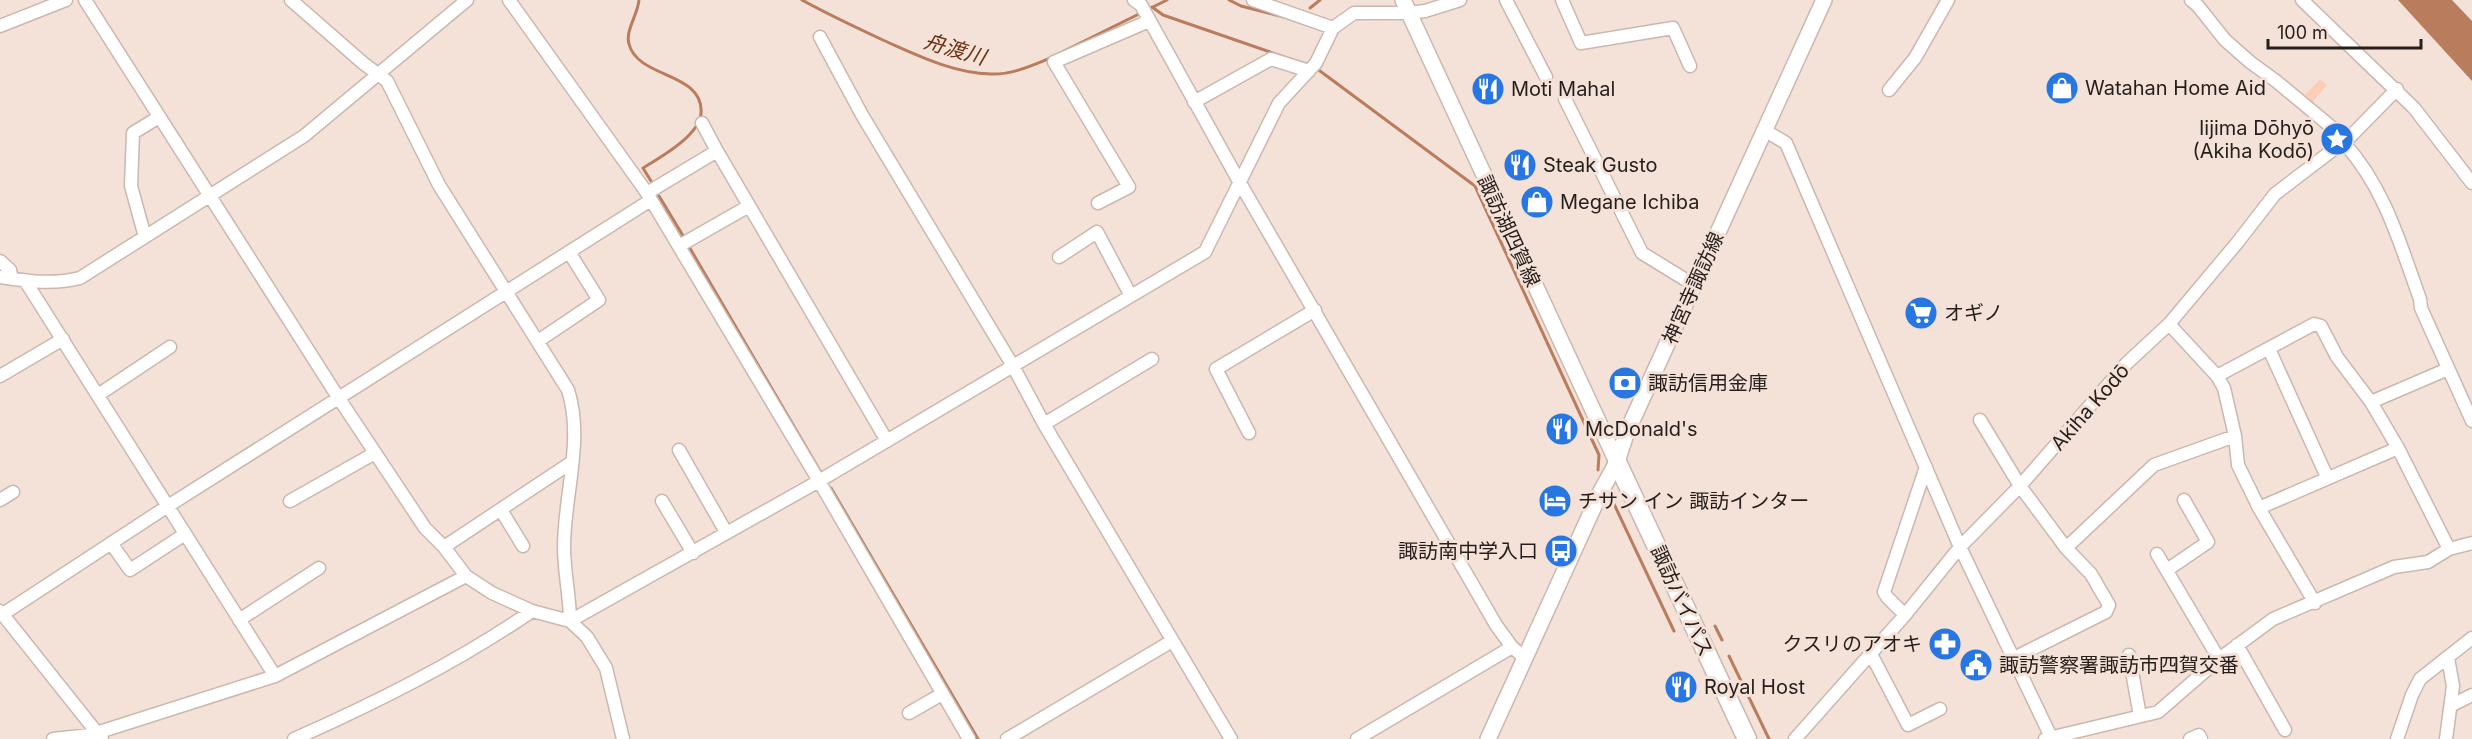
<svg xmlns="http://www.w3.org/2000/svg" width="2472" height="739" font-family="Inter,'Noto Sans JP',sans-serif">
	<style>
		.green { fill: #fdcdb5 }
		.water { fill: #b97c5c }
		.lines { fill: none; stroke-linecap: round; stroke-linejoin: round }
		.stream { stroke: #b97c5c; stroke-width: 3 }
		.minor-casing { stroke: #cab8af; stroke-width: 15 }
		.major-casing { stroke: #cab8af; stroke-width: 18 }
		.highway-casing { stroke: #cab8af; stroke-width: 21 }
		.minor { stroke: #fff; stroke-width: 12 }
		.major { stroke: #fff; stroke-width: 15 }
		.highway { stroke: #fff; stroke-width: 18 }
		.labels { text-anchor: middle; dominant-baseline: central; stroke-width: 6; stroke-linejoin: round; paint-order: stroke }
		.poi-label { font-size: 20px; fill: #251e1b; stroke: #f4e2d9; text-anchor: start }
		.street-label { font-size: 20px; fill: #251e1b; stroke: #f4e2d9 }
		.water-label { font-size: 21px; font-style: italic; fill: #6c310e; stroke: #f4e2d9 }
	</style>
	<rect width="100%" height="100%" fill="#f4e2d9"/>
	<!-- green -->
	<path class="green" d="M 2320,79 L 2327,85 L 2312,103 L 2304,96 Z"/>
	<!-- water -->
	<path class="water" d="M 2398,0 L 2452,0 L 2472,21 L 2472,81 Z"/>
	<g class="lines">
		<!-- stream -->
		<path class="stream" d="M 639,0 C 638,14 625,31 629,44 C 638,79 704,72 701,113 C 700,135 661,157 643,168 L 651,181
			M 802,0 C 829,15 857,28 885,41 C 919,56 953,73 991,74 C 1012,75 1033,65 1053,57
			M 1229,0 L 1241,6 L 1284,17
			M 1152,7 L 1163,15 L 1296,61
			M 1153,7 L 1167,0
			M 1310,8 L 1320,0
			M 1064,51 L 1141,13
			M 1316,68 L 1475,186 L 1599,455 L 1598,470
			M 659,196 L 685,239
			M 688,245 L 820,471
			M 831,488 L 978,739
			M 1614,504 L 1674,631
			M 1715,626 L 1722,640
			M 1729,656 L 1769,739"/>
		<!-- minor casing -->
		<g class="minor-casing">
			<path id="minor" d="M 85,0 L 338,397 L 425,528 L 444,547 L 466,576 L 492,593 L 532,611 L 570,621 L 587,637 L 606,668 L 623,739
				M 291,0 L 363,63 L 387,81 L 439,185 L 568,390 C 584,440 564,495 564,547 C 564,572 570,597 570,621
				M 509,0 L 647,193 L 819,481 L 969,739
				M 1134,0 L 1141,5 L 1240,183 L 1496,625 L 1512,647 L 1525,658
				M 1253,0 L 1333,28
				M 1506,0 L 1546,77
				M 1562,0 L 1581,43 L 1673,28 L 1690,66
				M 2191,0 L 2198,6 L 2225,40 L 2250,62 L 2276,81 L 2347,140
				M 2302,0 L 2414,108 L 2472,183
				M 0,26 L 66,0
				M 820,37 L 862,115 L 1013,366 L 1044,424 L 1231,739
				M 1889,90 L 1915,58 L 1948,0
				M 1565,99 L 1642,253 L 1694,285
				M 1194,102 L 1271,59 L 1309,71
				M 702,123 L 717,151
				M 1764,130 L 1786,143 L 1960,547 L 2052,739
				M 2344,143 C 2385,188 2400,244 2420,299 L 2421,308 L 2472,421
				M 647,193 L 717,151 L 887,441
				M 1098,203 L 1129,187 L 1054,62 L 1149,21
				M 145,237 L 131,186 L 133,133 L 159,117
				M 679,246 L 749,206
				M 1059,257 L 1097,232 L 1131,296
				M 0,261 L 10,270 L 12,279
				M 0,277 C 28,281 52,285 80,278 L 304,136 L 467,0
				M 26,282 L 275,676
				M 2169,324 L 2217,376 L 2224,388 L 2235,436 L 2238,465 L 2259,508 L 2315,603
				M 538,341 L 599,300 L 569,252
				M 2269,349 L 2327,477
				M 0,376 L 63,339
				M 2217,376 L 2314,324 L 2321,326 L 2337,357 L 2371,402 L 2448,369
				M 98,395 L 170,347
				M 2371,402 L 2398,448 L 2449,549
				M 1980,420 L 2020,486 L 2066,548 L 2091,574 L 2109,605 L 2106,612 L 2014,658
				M 1044,424 L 1152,359
				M 1249,433 L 1216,369 L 1315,310
				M 679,450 L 726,532
				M 0,500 L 13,492
				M 290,501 L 375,453
				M 662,501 L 693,553
				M 2259,508 L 2398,448
				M 501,510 L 523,546
				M 111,543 L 130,570 L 185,534
				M 444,547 L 572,462
				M 2066,548 L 2154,465 L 2235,436
				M 2157,554 L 2219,659
				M 2167,570 L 2208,542 L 2184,500
				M 0,611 L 102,739
				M 3,614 L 168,506 L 651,200
				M 1905,615 L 1887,597 L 1884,592 L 1926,467
				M 239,620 L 319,568
				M 570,621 L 819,481 L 1205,252 L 1279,103 L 1316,63 L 1333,28 L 1354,13 L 1409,13 L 1425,11 L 1460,0
				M 2237,645 L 2285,730
				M 1871,654 L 1908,725 L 1940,709
				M 2129,655 L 2140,716
				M 2452,705 L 2472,695
				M 909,713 L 942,694
				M 53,739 L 90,735 L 275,676 L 466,576
				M 294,739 C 376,703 458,662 532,611
				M 1007,739 L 1172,641
				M 1357,739 L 1512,647
				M 1795,739 L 1905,615 L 1960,547 L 2020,486 L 2127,363 L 2169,324 L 2237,243 L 2275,194 L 2338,146 L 2344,143 L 2397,89
				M 2045,739 L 2158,712 L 2219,659 L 2273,619 L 2394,567 L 2428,562 L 2449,549 L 2472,543
				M 2190,739 L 2199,735 L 2201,739
				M 2397,739 L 2412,695 L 2420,679 L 2472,638
				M 2446,739 L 2453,686 L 2448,658"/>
		</g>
		<!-- major casing -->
		<g class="major-casing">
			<path id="major" d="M 1403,0 L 1617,462
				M 1488,739 L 1600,493 L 1617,462 L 1626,434 L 1824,0"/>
		</g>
		<!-- highway casing -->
		<g class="highway-casing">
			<path id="highway" d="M 1617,462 L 1747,739"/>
		</g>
		<!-- minor -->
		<use href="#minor" class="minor"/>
		<!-- major -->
		<use href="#major" class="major"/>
		<!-- highway -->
		<use href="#highway" class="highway"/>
	</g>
	<!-- icons -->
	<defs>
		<g id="shop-disc" transform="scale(1.725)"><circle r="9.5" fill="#2776e1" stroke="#f4e2d9"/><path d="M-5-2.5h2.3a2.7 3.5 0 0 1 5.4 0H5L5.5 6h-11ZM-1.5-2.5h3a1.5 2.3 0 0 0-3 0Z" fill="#fff"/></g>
		<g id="restaurant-disc" transform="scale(1.725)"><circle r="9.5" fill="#2776e1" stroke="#f4e2d9"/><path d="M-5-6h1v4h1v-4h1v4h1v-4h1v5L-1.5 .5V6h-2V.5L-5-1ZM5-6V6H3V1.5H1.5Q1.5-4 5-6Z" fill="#fff"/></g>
		<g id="sight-disc" transform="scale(1.725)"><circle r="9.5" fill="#2776e1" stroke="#f4e2d9"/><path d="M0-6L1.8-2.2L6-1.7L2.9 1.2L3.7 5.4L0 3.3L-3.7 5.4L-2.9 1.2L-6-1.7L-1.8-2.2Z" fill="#fff"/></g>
		<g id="supermarket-disc" transform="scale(1.725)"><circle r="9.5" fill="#2776e1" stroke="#f4e2d9"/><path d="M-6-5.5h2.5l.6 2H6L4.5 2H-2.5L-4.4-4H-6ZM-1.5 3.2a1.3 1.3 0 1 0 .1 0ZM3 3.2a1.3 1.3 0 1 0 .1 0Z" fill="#fff"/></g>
		<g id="bank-disc" transform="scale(1.725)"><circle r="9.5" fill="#2776e1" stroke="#f4e2d9"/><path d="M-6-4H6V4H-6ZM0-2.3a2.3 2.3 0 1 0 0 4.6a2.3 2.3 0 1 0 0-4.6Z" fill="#fff"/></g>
		<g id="hotel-disc" transform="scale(1.725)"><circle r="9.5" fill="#2776e1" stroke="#f4e2d9"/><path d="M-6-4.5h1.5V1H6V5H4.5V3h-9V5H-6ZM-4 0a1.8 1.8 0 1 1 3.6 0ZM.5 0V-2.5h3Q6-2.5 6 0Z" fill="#fff"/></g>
		<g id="bus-disc" transform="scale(1.725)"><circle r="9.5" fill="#2776e1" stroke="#f4e2d9"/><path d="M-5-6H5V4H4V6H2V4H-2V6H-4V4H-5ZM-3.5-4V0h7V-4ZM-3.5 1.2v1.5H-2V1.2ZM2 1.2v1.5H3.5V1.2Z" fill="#fff"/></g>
		<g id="pharmacy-disc" transform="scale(1.725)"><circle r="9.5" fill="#2776e1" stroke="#f4e2d9"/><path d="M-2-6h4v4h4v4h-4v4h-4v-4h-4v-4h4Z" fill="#fff"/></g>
		<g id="civic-disc" transform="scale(1.725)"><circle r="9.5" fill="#2776e1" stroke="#f4e2d9"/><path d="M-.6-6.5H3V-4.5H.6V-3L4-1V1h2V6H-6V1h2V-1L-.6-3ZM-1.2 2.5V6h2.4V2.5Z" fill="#fff"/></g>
	</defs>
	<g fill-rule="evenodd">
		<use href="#shop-disc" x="2062" y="88"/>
		<use href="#restaurant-disc" x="1488" y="89"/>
		<use href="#sight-disc" x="2337" y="139"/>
		<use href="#restaurant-disc" x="1520" y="165"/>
		<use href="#shop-disc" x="1537" y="202"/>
		<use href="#supermarket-disc" x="1921" y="313"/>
		<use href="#bank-disc" x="1625" y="383"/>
		<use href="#restaurant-disc" x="1562" y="429"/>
		<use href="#hotel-disc" x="1555" y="501"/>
		<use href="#bus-disc" x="1561" y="551"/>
		<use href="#pharmacy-disc" x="1945" y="644"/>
		<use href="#civic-disc" x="1976" y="665"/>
		<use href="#restaurant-disc" x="1681" y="687"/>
	</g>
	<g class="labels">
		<!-- poi labels -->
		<g class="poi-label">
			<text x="2085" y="88">Watahan Home Aid</text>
			<text x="1511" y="89">Moti Mahal</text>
			<text x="2314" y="128" text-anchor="end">Iijima Dōhyō<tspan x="2314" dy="23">(Akiha Kodō)</tspan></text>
			<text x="1543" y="165">Steak Gusto</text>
			<text x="1560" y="202">Megane Ichiba</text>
			<text x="1944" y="313">オギノ</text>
			<text x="1648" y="383">諏訪信用金庫</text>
			<text x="1585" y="429">McDonald's</text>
			<text x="1578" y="501">チサン イン 諏訪インター</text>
			<text x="1538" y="551" text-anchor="end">諏訪南中学入口</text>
			<text x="1922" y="644" text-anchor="end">クスリのアオキ</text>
			<text x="1999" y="665">諏訪警察署諏訪市四賀交番</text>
			<text x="1704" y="687">Royal Host</text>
		</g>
		<!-- street labels -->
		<g class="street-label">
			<text transform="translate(1509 231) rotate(65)">諏訪湖四賀線</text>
			<text transform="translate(1693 288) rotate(-66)">神宮寺諏訪線</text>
			<text transform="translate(2090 407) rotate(-49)">Akiha Kodō</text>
			<text transform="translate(1682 601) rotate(65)">諏訪バイパス</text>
		</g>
		<!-- water labels -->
		<g class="water-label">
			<text transform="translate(955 49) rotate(16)">舟渡川</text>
		</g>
	</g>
	<!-- scale -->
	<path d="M2268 39v9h153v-9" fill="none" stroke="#251e1b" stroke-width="3"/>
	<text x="2277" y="39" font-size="18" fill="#251e1b" stroke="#f4e2d9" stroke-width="4.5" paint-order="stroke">100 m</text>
</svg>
